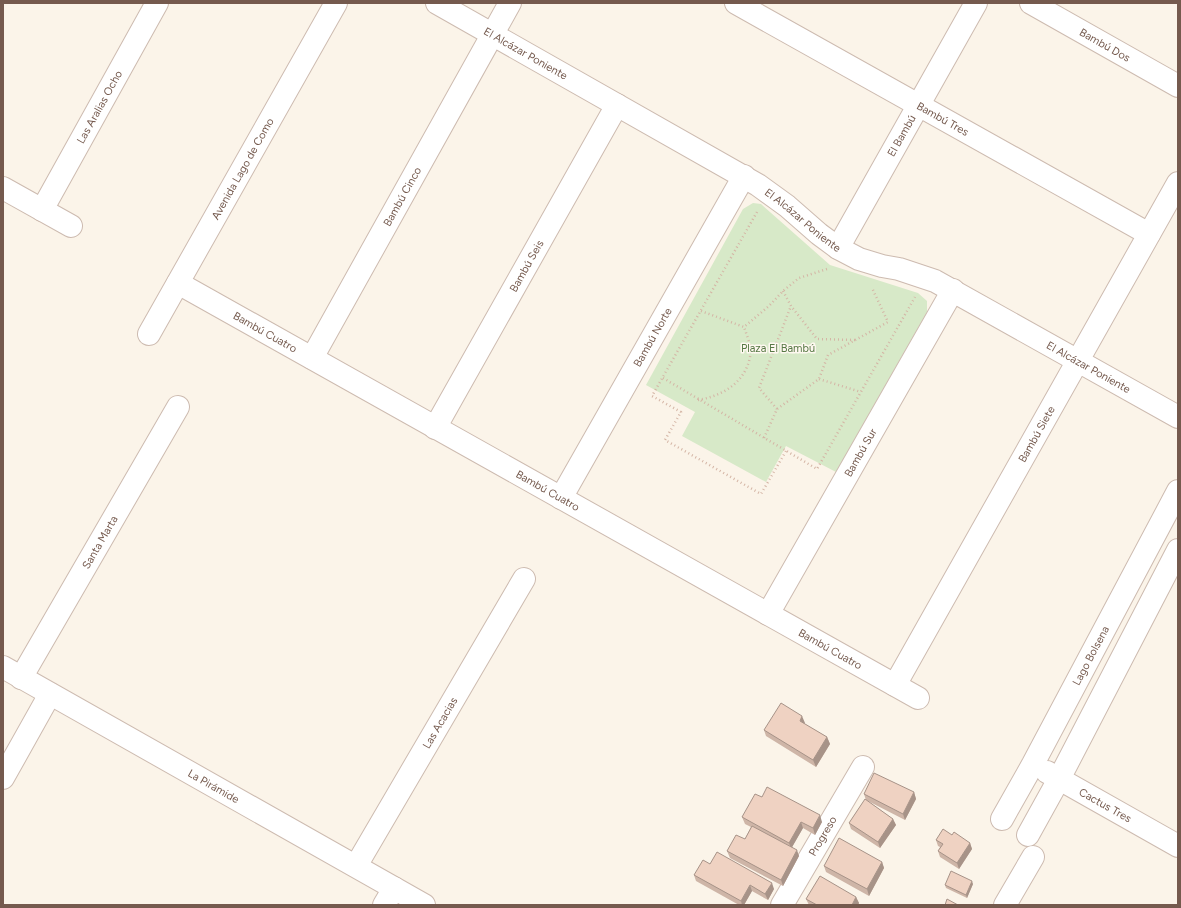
<svg xmlns="http://www.w3.org/2000/svg" width="1181" height="908" font-family="Figtree,sans-serif">
	<style>
		.green { fill: #d7e9c8 }
		.lines { fill: none; stroke-linecap: round; stroke-linejoin: round }
		.minor-casing { stroke: #cdbbb0; stroke-width: 24 }
		.path { stroke: #d4b5a5; stroke-width: 2.5; stroke-dasharray: 1 3; stroke-linecap: butt }
		.minor { stroke: #fff; stroke-width: 22 }
		.wall { fill: #ceb5a7 }
		.shaded-wall { fill: #a79388 }
		.building { fill: #efd2c2; stroke: #a79388 }
		.labels { text-anchor: middle; dominant-baseline: central; stroke-width: 3; stroke-linejoin: round; paint-order: stroke }
		.street-label { font-size: 11px; fill: #755a4e; stroke: #fef8f0 }
		.park-label { font-size: 11px; fill: #587946; stroke: #fef8f0 }
	</style>
	<rect width="100%" height="100%" fill="#fbf4e9"/>
	<!-- green -->
	<path class="green" d="M 753,203 L 761,204 L 830,265 L 918,293 L 927,301 L 927,312 L 836,472 L 786,446 L 766,482 L 682,436 L 695,412 L 646,385 L 743,209 Z"/>
	<g class="lines">
		<!-- minor casing -->
		<g class="minor-casing">
			<g id="minor">
				<path id="s1" d="M 437,3 L 758,185 L 787,206 L 819,234 L 838,248 L 859,259 L 882,266 L 899,269 L 935,281 L 1178,417"/>
				<path id="s2" d="M 736,3 L 1149,234"/>
				<path id="s3" d="M 1031,3 L 1178,86"/>
				<path d="M 3,188 L 71,226"/>
				<path id="s4" d="M 42,210 L 157,3"/>
				<path id="s5" d="M 838,248 L 976,3"/>
				<path id="s6" d="M 178,283 L 918,698"/>
				<path id="s7" d="M 149,334 L 336,3"/>
				<path id="s8" d="M 312,358 L 510,3"/>
				<path id="s9" d="M 435,428 L 617,105"/>
				<path id="s10" d="M 561,498 L 744,176"/>
				<path id="s11" d="M 768,614 L 953,290"/>
				<path id="s12" d="M 3,667 L 424,905"/>
				<path id="s13" d="M 21,678 L 178,407"/>
				<path id="s14" d="M 895,685 L 1178,183"/>
				<path id="s15" d="M 1047,772 L 1178,846"/>
				<path d="M 3,778 L 50,694"/>
				<path id="s16" d="M 1002,819 L 1033,764 L 1178,491"/>
				<path d="M 1028,835 L 1059,779 L 1178,550"/>
				<path id="s17" d="M 356,866 L 524,579"/>
				<path d="M 384,905 L 394,888"/>
				<path id="s18" d="M 782,905 L 863,767"/>
				<path d="M 1005,905 L 1033,857"/>
			</g>
		</g>
		<!-- path -->
		<path class="path" d="M 757,212 L 652,396 L 681,412 L 665,440 L 761,494 L 786,451
			M 783,291 L 791,306 L 817,339 L 855,340
			M 701,311 L 744,327 L 769,306 L 783,291 L 799,278 L 827,269
			M 663,378 L 817,469 L 915,297
			M 819,379 L 861,392
			M 698,400 C 722,396 745,383 750,357 C 752,347 747,336 744,327
			M 777,409 L 759,388 L 791,306
			M 764,438 L 777,409 L 819,379 L 828,355 L 888,322 L 872,288"/>
		<!-- minor -->
		<use href="#minor" class="minor"/>
	</g>
	<!-- wall -->
	<path class="wall" d="M 805,723 L 804,724 L 827,737 L 830,744 L 816,767 L 766,736 L 764,730 Z
		M 914,792 L 916,799 L 905,820 L 866,800 L 893,819 L 896,825 L 880,848 L 851,829 L 849,823 L 866,800 L 864,794 Z
		M 762,797 L 822,822 L 815,835 L 803,828 L 792,847 L 799,856 L 783,886 L 730,858 L 727,851 L 745,839 L 751,827 L 745,824 L 742,817 Z
		M 952,835 L 970,843 L 972,849 L 959,869 L 940,857 L 938,851 L 940,847 L 938,846 L 936,840 Z
		M 882,862 L 884,868 L 869,896 L 826,872 L 824,866 Z
		M 710,864 L 774,889 L 768,900 L 752,891 L 744,905 L 739,905 L 696,881 L 694,875 Z
		M 973,884 L 967,898 L 946,888 L 945,885 Z
		M 856,897 L 859,903 L 858,905 L 809,905 L 806,899 Z"/>
	<!-- shaded-wall -->
	<path class="shaded-wall" d="M 802,716 L 805,723 L 802,727 L 800,721 Z
		M 827,737 L 830,744 L 816,767 L 813,760 Z
		M 914,792 L 916,799 L 905,820 L 903,814 Z
		M 820,815 L 822,822 L 815,835 L 813,828 Z
		M 893,819 L 896,825 L 880,848 L 878,842 Z
		M 801,822 L 803,828 L 791,849 L 789,843 Z
		M 970,843 L 972,849 L 959,869 L 957,863 Z
		M 797,850 L 799,856 L 783,886 L 781,880 Z
		M 882,862 L 884,868 L 869,896 L 867,889 Z
		M 972,881 L 973,884 L 967,898 L 966,895 Z
		M 772,883 L 774,889 L 768,900 L 765,894 Z
		M 750,885 L 752,891 L 744,905 L 742,905 L 741,901 Z
		M 856,897 L 859,903 L 858,905 L 852,905 Z"/>
	<!-- building -->
	<path class="building" d="M 781,703 L 802,716 L 800,721 L 827,737 L 813,760 L 764,730 Z
		M 874,773 L 914,792 L 903,814 L 864,794 Z
		M 767,787 L 820,815 L 813,828 L 801,822 L 789,843 L 742,817 L 755,794 L 762,797 Z
		M 865,799 L 893,819 L 878,842 L 849,823 Z
		M 752,826 L 797,850 L 781,880 L 727,851 L 736,835 L 745,839 Z
		M 943,829 L 952,835 L 954,832 L 970,843 L 957,863 L 938,851 L 943,844 L 936,840 Z
		M 839,838 L 882,862 L 867,889 L 824,866 Z
		M 717,852 L 772,883 L 765,894 L 750,885 L 741,901 L 694,875 L 703,860 L 710,864 Z
		M 951,871 L 972,881 L 966,895 L 945,885 Z
		M 820,876 L 856,897 L 852,905 L 817,905 L 806,899 Z
		M 947,899 L 958,905 L 945,905 Z"/>
	<g class="labels">
		<!-- street labels -->
		<g class="street-label">
			<text stroke="none"><textPath href="#s3" startOffset="85">Bambú Dos</textPath></text>
			<text stroke="none"><textPath href="#s1" startOffset="102">El Alcázar Poniente</textPath></text>
			<text stroke="none"><textPath href="#s4" startOffset="118">Las Aralias Ocho</textPath></text>
			<text stroke="none"><textPath href="#s2" startOffset="237">Bambú Tres</textPath></text>
			<text stroke="none"><textPath href="#s5" startOffset="129">El Bambú</textPath></text>
			<text stroke="none"><textPath href="#s7" startOffset="190">Avenida Lago de Como</textPath></text>
			<text stroke="none"><textPath href="#s8" startOffset="185">Bambú Cinco</textPath></text>
			<text stroke="none"><textPath href="#s1" startOffset="426">El Alcázar Poniente</textPath></text>
			<text stroke="none"><textPath href="#s9" startOffset="186">Bambú Seis</textPath></text>
			<text stroke="none"><textPath href="#s6" startOffset="100">Bambú Cuatro</textPath></text>
			<text stroke="none"><textPath href="#s10" startOffset="185">Bambú Norte</textPath></text>
			<text stroke="none"><textPath href="#s1" startOffset="750">El Alcázar Poniente</textPath></text>
			<text stroke="none"><textPath href="#s14" startOffset="288">Bambú Siete</textPath></text>
			<text stroke="none"><textPath href="#s11" startOffset="186">Bambú Sur</textPath></text>
			<text stroke="none"><textPath href="#s6" startOffset="424">Bambú Cuatro</textPath></text>
			<text stroke="none"><textPath href="#s13" startOffset="157">Santa Marta</textPath></text>
			<text stroke="none"><textPath href="#s6" startOffset="748">Bambú Cuatro</textPath></text>
			<text stroke="none"><textPath href="#s16" startOffset="186">Lago Bolsena</textPath></text>
			<text stroke="none"><textPath href="#s17" startOffset="166">Las Acacias</textPath></text>
			<text stroke="none"><textPath href="#s12" startOffset="242">La Pirámide</textPath></text>
			<text stroke="none"><textPath href="#s15" startOffset="67">Cactus Tres</textPath></text>
			<text stroke="none"><textPath href="#s18" startOffset="80">Progreso</textPath></text>
		</g>
		<!-- park labels -->
		<g class="park-label">
			<text x="778" y="348">Plaza El Bambú</text>
		</g>
	</g>
	<!-- border -->
	<rect width="1181" height="908" fill="none" stroke="#755a4e" stroke-width="8"/>
</svg>
